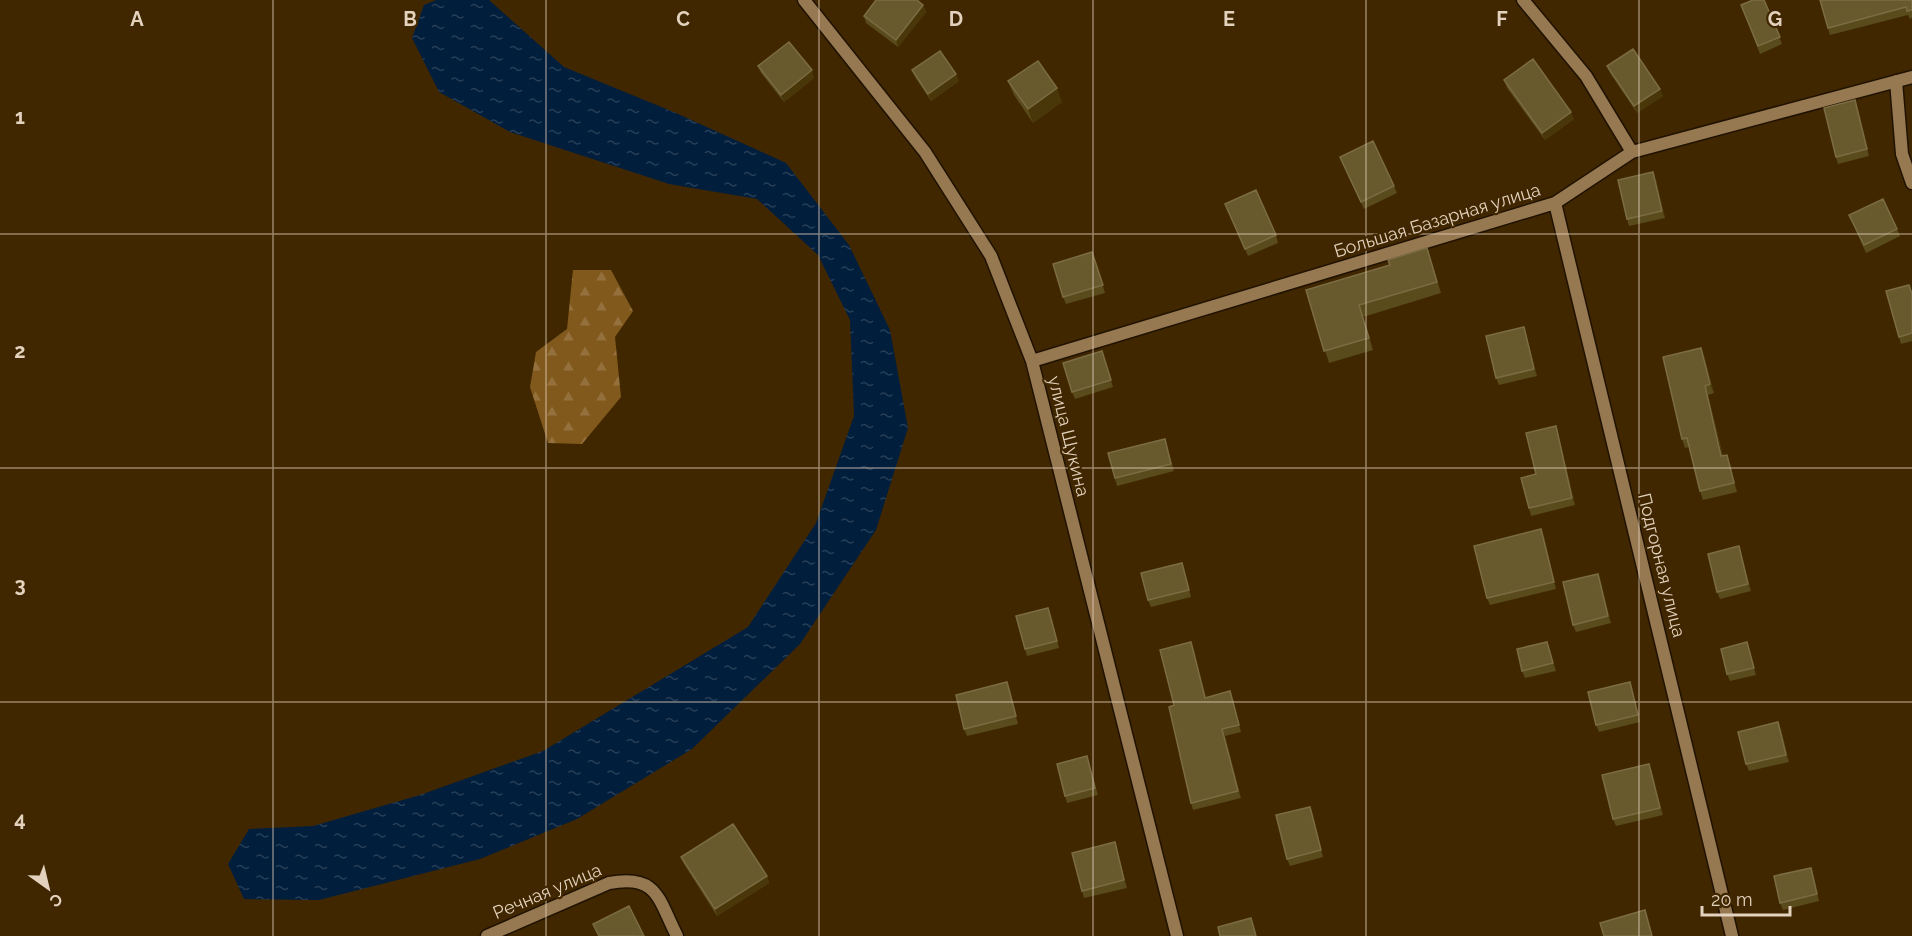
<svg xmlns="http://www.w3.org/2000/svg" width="1912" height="936" font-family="Raleway,sans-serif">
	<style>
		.forest { fill: url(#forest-firs) }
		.water { fill: url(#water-ripples) }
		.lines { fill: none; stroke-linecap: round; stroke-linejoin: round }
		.street-casing { stroke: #201201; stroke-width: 15 }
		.street { stroke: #967851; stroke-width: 12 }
		.wall { fill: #594b1b }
		.shaded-wall { fill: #493709 }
		.building { fill: #685a2d; stroke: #7b6c44; stroke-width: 1.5 }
		.grid { fill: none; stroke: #e3d2be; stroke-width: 1.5; stroke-opacity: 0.55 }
		.labels { text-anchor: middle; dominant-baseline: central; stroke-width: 4.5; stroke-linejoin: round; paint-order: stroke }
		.street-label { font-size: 18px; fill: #e3d2be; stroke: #402700 }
		.grid-label { font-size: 20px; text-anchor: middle; font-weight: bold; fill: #e3d2be; stroke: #402700; stroke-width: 4.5; stroke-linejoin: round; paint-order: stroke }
	</style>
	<defs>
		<pattern id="forest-firs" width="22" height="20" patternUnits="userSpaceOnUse" patternTransform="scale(1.5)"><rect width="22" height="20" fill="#82591d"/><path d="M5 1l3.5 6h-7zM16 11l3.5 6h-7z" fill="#94703c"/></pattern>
		<pattern id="water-ripples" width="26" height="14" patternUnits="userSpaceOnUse" patternTransform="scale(1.5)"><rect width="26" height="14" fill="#021e3d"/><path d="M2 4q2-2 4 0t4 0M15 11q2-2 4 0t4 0" fill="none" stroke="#273e57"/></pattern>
	</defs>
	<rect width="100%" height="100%" fill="#402700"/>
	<!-- forest -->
	<path class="forest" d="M 573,270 L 611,270 L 633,311 L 615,337 L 621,397 L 582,444 L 548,443 L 530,387 L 536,352 L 567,329 Z"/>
	<!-- water -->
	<path class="water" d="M 436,0 L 489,0 L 564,67 L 676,113 L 786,163 L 849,245 L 890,330 L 908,428 L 876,530 L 800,644 L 692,749 L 577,819 L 480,859 L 319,900 L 244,899 L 228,864 L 249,829 L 313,826 L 420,795 L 543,751 L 748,627 L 816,523 L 854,416 L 850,320 L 818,255 L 757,199 L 669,184 L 510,132 L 439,92 L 412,38 L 424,5 Z"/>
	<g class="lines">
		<!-- street casing -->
		<g class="street-casing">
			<path id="street" d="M 804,0 L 925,152 L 991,256 L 1032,361 L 1177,936
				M 1523,0 L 1586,76 L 1632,152
				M 1896,81 L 1902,154 L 1912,183
				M 1555,203 L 1732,936
				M 1032,361 L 1555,203 L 1632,152 L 1912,77
				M 487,936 L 609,883 C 658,874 658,899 677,936"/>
		</g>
		<!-- street -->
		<use href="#street" class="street"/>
	</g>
	<!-- wall -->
	<path class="wall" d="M 1764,0 L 1782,44 L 1760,54 L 1741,5 Z
		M 1912,0 L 1912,18 L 1910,19 L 1908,15 L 1830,35 L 1828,28 Z
		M 923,5 L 926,12 L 898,47 L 866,23 L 864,16 Z
		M 758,66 L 814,78 L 784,102 L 761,73 Z
		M 1607,66 L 1663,96 L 1637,113 L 1610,73 Z
		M 912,70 L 959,81 L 931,101 L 915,77 Z
		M 1504,80 L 1574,119 L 1545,140 L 1507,88 Z
		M 1008,81 L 1062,102 L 1033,123 L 1014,95 Z
		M 1857,107 L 1869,156 L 1838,164 L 1836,157 Z
		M 1340,157 L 1394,186 L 1397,193 L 1364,209 Z
		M 1656,180 L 1665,218 L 1629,226 L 1627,219 Z
		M 1225,204 L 1276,235 L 1278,243 L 1248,256 Z
		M 1849,215 L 1897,229 L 1900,236 L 1866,253 Z
		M 1095,259 L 1105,293 L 1066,304 L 1063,297 Z
		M 1431,260 L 1441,293 L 1363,317 L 1373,350 L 1329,363 L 1306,290 Z
		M 1909,285 L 1912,292 L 1912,341 L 1901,344 L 1899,337 Z
		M 1526,334 L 1537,376 L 1499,385 L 1496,378 Z
		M 1704,356 L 1714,393 L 1708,395 L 1723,456 L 1730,464 L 1737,492 L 1703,500 L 1700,491 L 1689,447 L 1685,448 L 1682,439 Z
		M 1104,358 L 1113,387 L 1075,399 L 1072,392 Z
		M 1556,426 L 1558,433 L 1575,505 L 1531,516 L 1529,508 L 1536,474 Z
		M 1167,446 L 1174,471 L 1117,486 L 1115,478 Z
		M 1544,537 L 1556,589 L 1490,605 L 1487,598 Z
		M 1741,553 L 1751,591 L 1720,599 L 1717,592 Z
		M 1182,563 L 1191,597 L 1151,607 L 1148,600 Z
		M 1598,574 L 1611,623 L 1576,632 L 1573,625 Z
		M 1051,615 L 1059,648 L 1027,656 L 1025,649 Z
		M 1191,642 L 1206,697 L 1233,699 L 1241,732 L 1225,736 L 1241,798 L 1193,810 L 1191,803 L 1174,705 Z
		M 1547,642 L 1556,671 L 1525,678 L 1522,671 Z
		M 1747,642 L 1756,675 L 1730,681 L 1727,674 Z
		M 1007,682 L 1018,724 L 967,736 L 964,729 Z
		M 1630,682 L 1640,722 L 1599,732 L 1596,725 Z
		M 1781,729 L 1789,762 L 1749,771 L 1746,764 Z
		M 1087,756 L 1098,795 L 1067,803 L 1065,796 Z
		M 1649,764 L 1663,815 L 1616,826 L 1613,819 Z
		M 1310,807 L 1323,857 L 1290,866 L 1287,859 Z
		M 1117,849 L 1127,888 L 1084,898 L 1082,891 Z
		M 681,857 L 767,876 L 769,883 L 717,916 L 684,864 Z
		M 1811,868 L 1819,901 L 1783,910 L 1780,903 Z"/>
	<!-- shaded-wall -->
	<path class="shaded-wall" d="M 923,5 L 926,12 L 898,47 L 896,40 Z
		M 812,70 L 814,78 L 784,102 L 781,95 Z
		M 956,74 L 959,81 L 931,101 L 928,94 Z
		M 1057,88 L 1062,102 L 1033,123 L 1028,109 Z
		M 1660,89 L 1663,96 L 1637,113 L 1634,106 Z
		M 1571,112 L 1574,119 L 1545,140 L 1542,133 Z
		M 1653,172 L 1656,180 L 1665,218 L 1662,211 Z
		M 1524,327 L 1526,334 L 1537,376 L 1534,369 Z
		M 1701,348 L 1704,356 L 1714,393 L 1710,384 Z
		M 1705,386 L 1708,395 L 1725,465 L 1721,456 Z
		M 1556,426 L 1558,433 L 1575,505 L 1572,498 Z
		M 1727,455 L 1730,464 L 1737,492 L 1734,483 Z
		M 1541,529 L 1544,537 L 1556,589 L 1554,582 Z
		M 1739,546 L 1741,553 L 1751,591 L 1748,584 Z
		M 1598,574 L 1601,581 L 1611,623 L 1608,616 Z
		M 1048,608 L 1051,615 L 1059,648 L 1057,641 Z
		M 1191,642 L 1194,650 L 1208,705 L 1205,698 Z
		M 1007,682 L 1010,689 L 1018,724 L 1016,716 Z
		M 1230,691 L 1233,699 L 1241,732 L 1239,725 Z
		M 1778,722 L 1781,729 L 1789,762 L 1786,755 Z
		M 1222,729 L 1225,736 L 1241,798 L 1238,791 Z
		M 1649,764 L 1652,771 L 1663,815 L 1660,808 Z
		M 1310,807 L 1313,814 L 1323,857 L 1321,850 Z
		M 1115,842 L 1117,849 L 1127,888 L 1124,880 Z
		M 767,876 L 769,883 L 717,916 L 715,909 Z"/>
	<!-- building -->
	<path class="building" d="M 876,0 L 917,0 L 923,5 L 896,40 L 864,16 Z
		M 1753,0 L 1764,0 L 1780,37 L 1758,46 L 1741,5 Z
		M 1820,0 L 1912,0 L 1912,10 L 1907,11 L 1906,7 L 1828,28 Z
		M 789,42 L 812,70 L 781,95 L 758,66 Z
		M 1633,49 L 1660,89 L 1634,106 L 1607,66 Z
		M 940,51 L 956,74 L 928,94 L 912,70 Z
		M 1533,59 L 1571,112 L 1542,133 L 1504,80 Z
		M 1038,61 L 1057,88 L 1028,109 L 1008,81 Z
		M 1855,100 L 1867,149 L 1836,157 L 1824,108 Z
		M 1373,141 L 1394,186 L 1361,202 L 1340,157 Z
		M 1653,172 L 1662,211 L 1627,219 L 1618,180 Z
		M 1256,190 L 1276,235 L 1245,249 L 1225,204 Z
		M 1883,199 L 1897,229 L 1864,245 L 1849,215 Z
		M 1427,248 L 1437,282 L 1359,305 L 1369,338 L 1324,351 L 1306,290 L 1390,265 L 1388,260 Z
		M 1092,252 L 1103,285 L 1063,297 L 1053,264 Z
		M 1909,285 L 1912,294 L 1912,333 L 1899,337 L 1886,291 Z
		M 1524,327 L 1534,369 L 1496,378 L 1486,336 Z
		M 1701,348 L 1710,384 L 1705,386 L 1721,456 L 1727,455 L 1734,483 L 1700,491 L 1687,438 L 1682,439 L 1663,357 Z
		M 1102,351 L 1111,380 L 1072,392 L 1063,363 Z
		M 1556,426 L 1572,498 L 1529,508 L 1521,478 L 1536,474 L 1526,433 Z
		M 1165,439 L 1171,464 L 1115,478 L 1108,453 Z
		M 1541,529 L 1554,582 L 1487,598 L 1474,546 Z
		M 1739,546 L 1748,584 L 1717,592 L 1708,554 Z
		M 1182,563 L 1189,590 L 1148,600 L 1141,573 Z
		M 1598,574 L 1608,616 L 1573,625 L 1563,582 Z
		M 1048,608 L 1057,641 L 1025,649 L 1016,616 Z
		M 1191,642 L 1205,698 L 1230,691 L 1239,725 L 1222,729 L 1238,791 L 1191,803 L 1169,707 L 1174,705 L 1160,650 Z
		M 1547,642 L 1553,663 L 1522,671 L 1517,649 Z
		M 1747,642 L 1754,668 L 1727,674 L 1721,649 Z
		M 1007,682 L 1016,716 L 964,729 L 956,695 Z
		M 1630,682 L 1638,715 L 1596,725 L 1588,692 Z
		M 1778,722 L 1786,755 L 1746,764 L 1738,732 Z
		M 1087,756 L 1095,788 L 1065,796 L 1057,764 Z
		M 1649,764 L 1660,808 L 1613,819 L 1602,775 Z
		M 1310,807 L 1321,850 L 1287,859 L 1276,815 Z
		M 733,824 L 767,876 L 715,909 L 681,857 Z
		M 1115,842 L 1124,880 L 1082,891 L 1072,853 Z
		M 1811,868 L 1817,894 L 1780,903 L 1774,876 Z
		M 629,906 L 644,936 L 599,936 L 593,924 Z
		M 1645,910 L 1652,936 L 1604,936 L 1600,923 Z
		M 1251,918 L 1256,936 L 1220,936 L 1218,927 Z"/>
	<!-- grid -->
	<path class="grid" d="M 273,0 L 273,936M 546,0 L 546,936M 819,0 L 819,936M 1093,0 L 1093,936M 1366,0 L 1366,936M 1639,0 L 1639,936M 0,234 L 1912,234M 0,468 L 1912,468M 0,702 L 1912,702"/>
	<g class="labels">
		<!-- street labels -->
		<g class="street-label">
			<text transform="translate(1437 220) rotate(-17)">Большая Базарная улица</text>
			<text transform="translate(1069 436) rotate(76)">улица Щукина</text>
			<text transform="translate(1662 565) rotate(76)">Подгорная улица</text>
			<text transform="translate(547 891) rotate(-23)">Речная улица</text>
		</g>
	</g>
	<g class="grid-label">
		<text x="137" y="26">A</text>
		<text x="410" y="26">B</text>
		<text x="683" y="26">C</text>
		<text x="956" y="26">D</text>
		<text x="1229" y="26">E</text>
		<text x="1502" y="26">F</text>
		<text x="1775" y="26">G</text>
		<text x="20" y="124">1</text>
		<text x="20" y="358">2</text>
		<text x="20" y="592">3</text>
		<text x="20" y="826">4</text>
	</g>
	<!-- north arrow -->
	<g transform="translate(48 888) rotate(146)" stroke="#402700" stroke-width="4.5" paint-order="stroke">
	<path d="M0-4.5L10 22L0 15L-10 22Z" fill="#e3d2be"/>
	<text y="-9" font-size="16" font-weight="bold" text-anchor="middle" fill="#e3d2be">С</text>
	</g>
	<!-- scale -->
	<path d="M1702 906v9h88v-9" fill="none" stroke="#e3d2be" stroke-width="3"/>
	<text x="1711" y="906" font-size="18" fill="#e3d2be" stroke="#402700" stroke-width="4.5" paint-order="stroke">20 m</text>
</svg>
